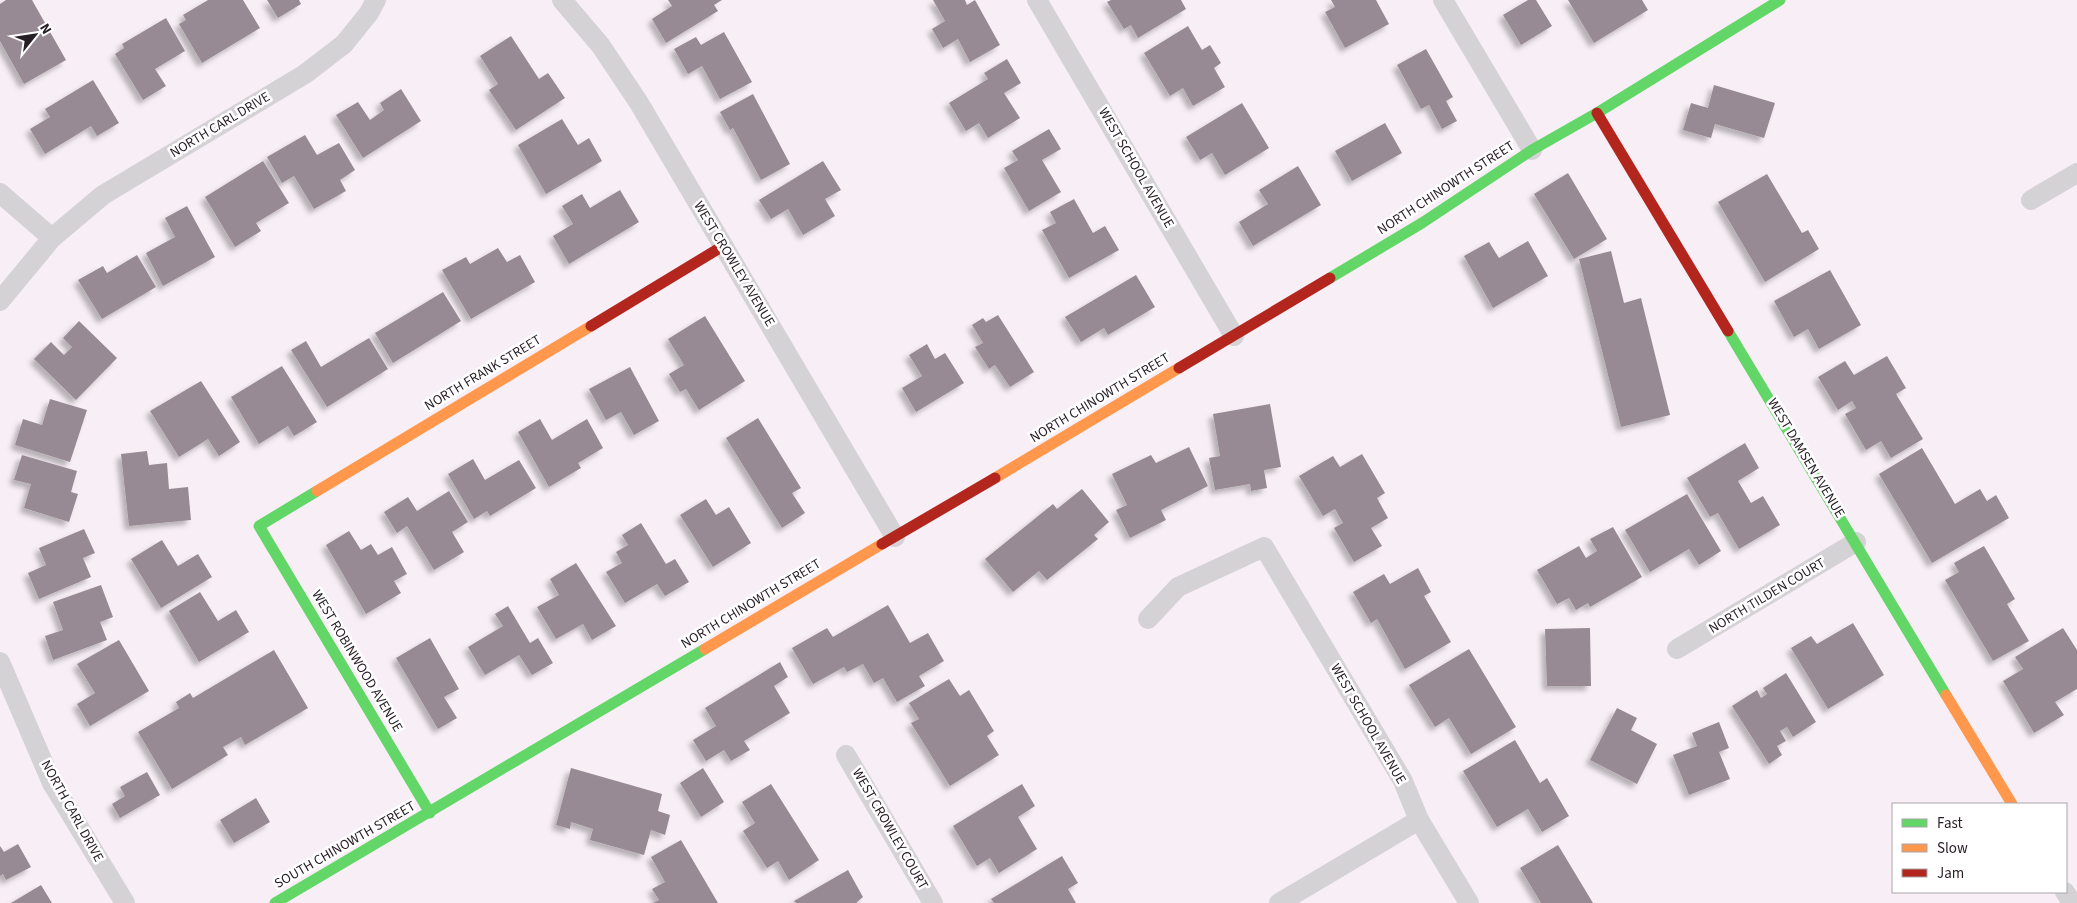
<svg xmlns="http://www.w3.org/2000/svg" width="2077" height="903" font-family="'Source Sans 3',sans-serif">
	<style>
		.building { fill: #988a95; filter: url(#shadow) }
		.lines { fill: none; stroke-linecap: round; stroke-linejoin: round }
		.street { stroke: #d5d2d5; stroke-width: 20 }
		.fast { stroke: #63d668; stroke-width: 11 }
		.slow { stroke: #ff974d; stroke-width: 11 }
		.jam { stroke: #b3261e; stroke-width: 11 }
		.labels { text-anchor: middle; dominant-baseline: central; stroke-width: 5; stroke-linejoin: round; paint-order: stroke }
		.street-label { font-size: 14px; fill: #281e26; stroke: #fff }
	</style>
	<defs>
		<filter id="shadow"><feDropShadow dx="-4.5" dy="4.5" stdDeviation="2.5" flood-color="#0004"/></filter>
	</defs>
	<rect width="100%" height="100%" fill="#f8eff6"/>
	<!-- building -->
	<path class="building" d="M 6,0 L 32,0 L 66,60 L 24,84 L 0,41 L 0,4 Z
		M 208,0 L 243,0 L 260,28 L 202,63 L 179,24 L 186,20 L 183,15 Z
		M 267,0 L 299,0 L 301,4 L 278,18 Z
		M 668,0 L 722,0 L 714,5 L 718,11 L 666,43 L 652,19 L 672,6 Z
		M 933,0 L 965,0 L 967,5 L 975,0 L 1000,45 L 970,62 L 958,39 L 943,48 L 932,29 L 945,21 Z
		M 1111,0 L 1181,0 L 1186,9 L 1138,38 L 1131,25 L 1124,29 L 1107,2 Z
		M 1331,0 L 1376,0 L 1389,24 L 1345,48 L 1325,12 L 1335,7 Z
		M 1528,0 L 1536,0 L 1552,26 L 1521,45 L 1503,15 Z
		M 1568,0 L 1642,0 L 1648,10 L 1594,43 Z
		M 166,18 L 185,51 L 155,69 L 166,86 L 143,100 L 115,54 L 124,48 L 122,44 Z
		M 1188,26 L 1202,50 L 1210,45 L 1221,63 L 1214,68 L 1225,87 L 1193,106 L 1183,88 L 1170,96 L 1144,53 Z
		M 724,32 L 752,82 L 720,99 L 702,66 L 688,74 L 674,49 L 696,37 L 701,45 Z
		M 511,36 L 539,79 L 548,73 L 565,98 L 516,130 L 489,90 L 498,84 L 480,56 Z
		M 1426,49 L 1453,97 L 1446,101 L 1457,121 L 1442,129 L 1429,105 L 1421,109 L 1397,65 Z
		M 1007,59 L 1021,83 L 1004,93 L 1020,118 L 988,138 L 979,123 L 966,131 L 949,103 L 988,79 L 984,73 Z
		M 93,80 L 119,123 L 97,136 L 91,126 L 45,154 L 30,129 L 50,117 L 45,109 Z
		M 1714,85 L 1775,103 L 1764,138 L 1715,124 L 1711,138 L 1683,130 L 1691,103 L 1708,108 Z
		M 401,89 L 421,121 L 363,158 L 336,115 L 358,102 L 370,120 L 384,110 L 380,103 Z
		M 753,94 L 790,164 L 761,180 L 733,128 L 730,130 L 720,112 Z
		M 1242,103 L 1269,148 L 1225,175 L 1212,153 L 1200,160 L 1186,137 Z
		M 562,119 L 578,145 L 589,138 L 602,161 L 546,194 L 518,145 Z
		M 1385,123 L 1402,153 L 1352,181 L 1335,151 Z
		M 1049,129 L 1061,149 L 1042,160 L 1061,192 L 1029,211 L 1004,168 L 1018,160 L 1012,151 Z
		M 305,135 L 317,155 L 339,143 L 355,170 L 340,180 L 346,191 L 314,209 L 294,176 L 282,183 L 267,157 Z
		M 263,161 L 289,203 L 256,223 L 261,231 L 235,247 L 205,197 Z
		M 823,161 L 841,190 L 825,199 L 835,216 L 803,235 L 788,209 L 771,219 L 759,200 Z
		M 1298,166 L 1321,205 L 1253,246 L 1239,222 L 1268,204 L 1259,190 Z
		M 1568,173 L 1607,239 L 1574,259 L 1534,194 Z
		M 1767,174 L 1802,233 L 1808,230 L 1819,249 L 1765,282 L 1718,202 Z
		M 620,190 L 639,222 L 569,264 L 553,236 L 573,224 L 562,206 L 582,194 L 590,208 Z
		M 1074,199 L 1093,233 L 1105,226 L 1119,250 L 1069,278 L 1042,230 L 1056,223 L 1050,212 Z
		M 187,206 L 215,257 L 163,286 L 146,253 L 175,237 L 165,218 Z
		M 1528,241 L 1548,276 L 1493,308 L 1464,256 L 1489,242 L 1499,258 Z
		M 498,248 L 507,262 L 520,255 L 535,282 L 471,319 L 442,270 L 466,257 L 470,264 Z
		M 1611,251 L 1624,303 L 1641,298 L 1670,415 L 1621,427 L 1579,259 Z
		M 137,255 L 156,287 L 102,319 L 78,280 L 103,266 L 107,273 Z
		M 1830,270 L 1861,325 L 1819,349 L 1808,329 L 1794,337 L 1774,301 Z
		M 1136,275 L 1155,307 L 1108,335 L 1104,328 L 1081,342 L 1065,317 Z
		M 443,292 L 461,321 L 393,363 L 375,333 Z
		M 998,315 L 1034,372 L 1010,387 L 995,365 L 989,369 L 975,347 L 983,343 L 972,325 L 983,318 L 986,322 Z
		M 705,316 L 745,381 L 699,410 L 686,389 L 680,392 L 669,374 L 684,365 L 668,339 Z
		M 79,321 L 117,358 L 76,400 L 34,359 L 51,342 L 64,355 L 72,347 L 63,338 Z
		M 369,338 L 388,369 L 327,407 L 291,350 L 306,341 L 321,367 Z
		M 927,344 L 935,359 L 945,353 L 964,383 L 916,412 L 902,388 L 922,376 L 909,355 Z
		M 1887,356 L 1906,388 L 1896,394 L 1923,439 L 1891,458 L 1881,441 L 1866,450 L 1845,414 L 1856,408 L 1852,401 L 1838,410 L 1818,377 L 1845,361 L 1854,375 Z
		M 282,366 L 317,422 L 294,436 L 288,426 L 259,444 L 231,397 Z
		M 630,367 L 659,421 L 634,435 L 621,412 L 606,420 L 589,389 Z
		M 201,381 L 240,442 L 219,456 L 208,439 L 179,457 L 150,411 Z
		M 50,399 L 87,410 L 70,462 L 15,445 L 23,419 L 42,425 Z
		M 1270,404 L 1281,467 L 1264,470 L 1267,488 L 1251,491 L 1250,484 L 1215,490 L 1209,458 L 1220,456 L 1213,414 Z
		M 758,418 L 801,488 L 792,493 L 805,513 L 782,528 L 726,438 Z
		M 540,419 L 552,440 L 587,419 L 603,448 L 578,463 L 581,468 L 549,487 L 518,432 Z
		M 1745,443 L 1759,468 L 1738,481 L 1751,503 L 1763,496 L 1780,525 L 1739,549 L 1718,513 L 1710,517 L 1687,478 Z
		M 1189,447 L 1208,486 L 1161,510 L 1166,520 L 1130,538 L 1116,510 L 1127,505 L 1112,474 L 1151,455 L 1156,463 Z
		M 1922,448 L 1955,504 L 1980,489 L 1987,501 L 1996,495 L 2009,518 L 1932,563 L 1879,474 Z
		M 147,451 L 149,465 L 167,463 L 169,489 L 188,487 L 191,520 L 129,526 L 121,454 Z
		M 1362,454 L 1385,493 L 1377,498 L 1388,518 L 1371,528 L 1382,546 L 1354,562 L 1334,528 L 1343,523 L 1335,509 L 1323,516 L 1299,476 L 1333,456 L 1340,467 Z
		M 22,455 L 77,471 L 71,492 L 78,494 L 69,522 L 24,508 L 31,484 L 14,480 Z
		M 473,459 L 485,480 L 519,460 L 536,488 L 490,516 L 487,511 L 474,519 L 448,474 Z
		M 1082,489 L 1109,522 L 1094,535 L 1098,539 L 1047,580 L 1039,571 L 1013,592 L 985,559 L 1053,504 L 1057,509 Z
		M 449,491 L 468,522 L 452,532 L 464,552 L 434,570 L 407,526 L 397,533 L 384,512 L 408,497 L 417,511 Z
		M 1687,494 L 1721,551 L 1699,565 L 1689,549 L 1650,572 L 1625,530 Z
		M 706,499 L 716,515 L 729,507 L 751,543 L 713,567 L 680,515 Z
		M 641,523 L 666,564 L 675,559 L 689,582 L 665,596 L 657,584 L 625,603 L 606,572 L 622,563 L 616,552 L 628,545 L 622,535 Z
		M 1613,527 L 1642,577 L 1590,607 L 1588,603 L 1576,610 L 1569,598 L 1557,604 L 1537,570 L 1579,546 L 1586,558 L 1597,551 L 1590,539 Z
		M 84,529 L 95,553 L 83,558 L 91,577 L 39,599 L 28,573 L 46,565 L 39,548 Z
		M 349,531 L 361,550 L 371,544 L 378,555 L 392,547 L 407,574 L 394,581 L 401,593 L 366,614 L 326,545 Z
		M 162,540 L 178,566 L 198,554 L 212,577 L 161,608 L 131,559 Z
		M 1984,546 L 2015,599 L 2007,604 L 2029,641 L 1993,661 L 1945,580 L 1959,572 L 1954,563 Z
		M 576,563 L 616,626 L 592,640 L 583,624 L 556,639 L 537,607 L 559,595 L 550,579 Z
		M 1418,568 L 1431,592 L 1424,596 L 1451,642 L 1405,669 L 1377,619 L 1371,623 L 1353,592 L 1384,574 L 1390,584 Z
		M 101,585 L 113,617 L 100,622 L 107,640 L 53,660 L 45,636 L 63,630 L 53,602 Z
		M 200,592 L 218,621 L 236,610 L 249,632 L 199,662 L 169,611 Z
		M 888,605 L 910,643 L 928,633 L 944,661 L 919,676 L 925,686 L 897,702 L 883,678 L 874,683 L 863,664 L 847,672 L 844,667 L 813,684 L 792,648 L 827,628 L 833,637 Z
		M 508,606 L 530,643 L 538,638 L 553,663 L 532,675 L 519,655 L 485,675 L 468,647 L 503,626 L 495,614 Z
		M 1853,623 L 1884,675 L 1828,709 L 1791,648 L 1811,636 L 1817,644 Z
		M 1590,628 L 1591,686 L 1547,686 L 1545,629 Z
		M 2063,628 L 2077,650 L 2077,689 L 2055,702 L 2064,715 L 2034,733 L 2003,681 L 2023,669 L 2015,657 Z
		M 430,638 L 459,689 L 444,697 L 457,718 L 438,729 L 396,658 Z
		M 119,640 L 149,691 L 90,726 L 77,704 L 95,693 L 77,664 Z
		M 1469,649 L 1516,727 L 1471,754 L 1449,718 L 1435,727 L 1409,685 Z
		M 274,650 L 308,708 L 245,745 L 241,737 L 223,747 L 228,755 L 172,789 L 138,732 L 179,708 L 176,702 L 190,693 L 193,698 Z
		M 780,662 L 788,677 L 774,686 L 790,713 L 744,741 L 750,750 L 731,761 L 724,750 L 706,761 L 693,740 L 716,726 L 705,708 Z
		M 1786,673 L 1816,722 L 1793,737 L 1787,727 L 1780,731 L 1786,741 L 1777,746 L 1782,755 L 1769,764 L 1732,706 L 1757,690 L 1761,698 L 1767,694 L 1763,688 Z
		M 949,679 L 960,696 L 969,690 L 994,731 L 987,736 L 999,755 L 950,786 L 911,723 L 919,719 L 909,703 Z
		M 1617,708 L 1637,718 L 1631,730 L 1657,744 L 1637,784 L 1590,760 Z
		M 1719,722 L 1729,748 L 1719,752 L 1730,779 L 1689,795 L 1673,755 L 1697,746 L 1692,733 Z
		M 1515,740 L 1540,783 L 1547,778 L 1569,816 L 1542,832 L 1528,809 L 1497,827 L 1463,771 Z
		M 571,768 L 662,794 L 658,811 L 670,815 L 665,835 L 651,830 L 644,855 L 590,840 L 593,829 L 571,822 L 570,829 L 556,825 Z
		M 703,768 L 724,802 L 701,817 L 680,783 Z
		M 147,772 L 160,795 L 120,818 L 112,804 L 125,796 L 120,787 Z
		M 771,784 L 819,860 L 789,880 L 778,861 L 767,868 L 743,831 L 755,823 L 742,802 Z
		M 1022,784 L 1035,806 L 1018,817 L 1037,849 L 999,873 L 990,858 L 977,866 L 953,826 Z
		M 256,798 L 270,822 L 234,843 L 220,820 Z
		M 681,840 L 718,903 L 653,903 L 659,900 L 652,889 L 665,882 L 651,857 Z
		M 18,844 L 31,867 L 6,880 L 3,874 L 0,876 L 0,846 L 4,852 Z
		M 1558,845 L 1593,903 L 1541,903 L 1520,868 Z
		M 1062,856 L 1078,883 L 1068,889 L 1076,903 L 994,903 L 991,899 Z
		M 848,870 L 863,897 L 856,903 L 796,903 L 794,901 Z
		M 41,885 L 52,903 L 11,903 Z"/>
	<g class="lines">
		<!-- street -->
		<path class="street" d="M 562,0 L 601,46 L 639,103 L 895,537
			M 1037,0 L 1234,336
			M 1443,0 L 1532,150
			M 0,193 L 52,238
			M 2031,200 L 2077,173
			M 0,301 L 52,238 L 103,195 L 305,74 L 344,44 L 369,13 L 376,0
			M 1148,619 L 1178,587 L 1264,547 L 1403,781 L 1419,820 L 1469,903
			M 1677,649 L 1856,542
			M 0,662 L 52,783 L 125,903
			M 846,755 L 933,903
			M 2065,892 L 2072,903
			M 1279,903 L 1419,820"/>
		<!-- fast -->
		<path class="fast" d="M 1330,278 L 1422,223 L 1532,150 L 1597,113 L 1780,0
			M 1728,331 L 1946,695
			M 317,491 L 259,526 L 430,813
			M 275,903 L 705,649"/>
		<!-- slow -->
		<path class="slow" d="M 995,478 L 1179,368
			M 317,491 L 591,326
			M 705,649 L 882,544
			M 1946,695 L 2012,804"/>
		<!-- jam -->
		<path class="jam" d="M 1597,113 L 1728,331
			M 591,326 L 723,246
			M 1179,368 L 1330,278
			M 882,544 L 995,478"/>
	</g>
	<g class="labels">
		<!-- street labels -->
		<g class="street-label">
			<text transform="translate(220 125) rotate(-31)">NORTH CARL DRIVE</text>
			<text transform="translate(1136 168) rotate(60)">WEST SCHOOL AVENUE</text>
			<text transform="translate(1446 188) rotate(-33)">NORTH CHINOWTH STREET</text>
			<text transform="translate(734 264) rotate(59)">WEST CROWLEY AVENUE</text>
			<text transform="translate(483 373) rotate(-31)">NORTH FRANK STREET</text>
			<text transform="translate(1100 398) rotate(-31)">NORTH CHINOWTH STREET</text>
			<text transform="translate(1806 458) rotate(59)">WEST DAMSEN AVENUE</text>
			<text transform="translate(1767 596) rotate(-31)">NORTH TILDEN COURT</text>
			<text transform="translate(751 604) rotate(-31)">NORTH CHINOWTH STREET</text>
			<text transform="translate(357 661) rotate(59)">WEST ROBINWOOD AVENUE</text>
			<text transform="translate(1368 724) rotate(60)">WEST SCHOOL AVENUE</text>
			<text transform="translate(72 811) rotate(61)">NORTH CARL DRIVE</text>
			<text transform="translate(890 829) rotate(60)">WEST CROWLEY COURT</text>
			<text transform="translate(345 845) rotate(-30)">SOUTH CHINOWTH STREET</text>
		</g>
	</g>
	<!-- legend -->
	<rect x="1892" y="803" width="175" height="90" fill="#ffffff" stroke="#a9a5a8"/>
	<rect x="1902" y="819" width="25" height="8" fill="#63d668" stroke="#a9a5a8"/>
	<text x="1937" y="828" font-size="15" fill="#281e26">Fast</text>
	<rect x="1902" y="844" width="25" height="8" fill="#ff974d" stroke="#a9a5a8"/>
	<text x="1937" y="853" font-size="15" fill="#281e26">Slow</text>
	<rect x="1902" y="869" width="25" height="8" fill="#b3261e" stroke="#a9a5a8"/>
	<text x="1937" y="878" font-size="15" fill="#281e26">Jam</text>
	<!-- north arrow -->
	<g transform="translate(35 35) rotate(60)" stroke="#ffffff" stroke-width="4" paint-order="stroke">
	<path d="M0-4L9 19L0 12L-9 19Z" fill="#281e26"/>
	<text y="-8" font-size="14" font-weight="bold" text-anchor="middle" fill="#281e26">N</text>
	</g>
</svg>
